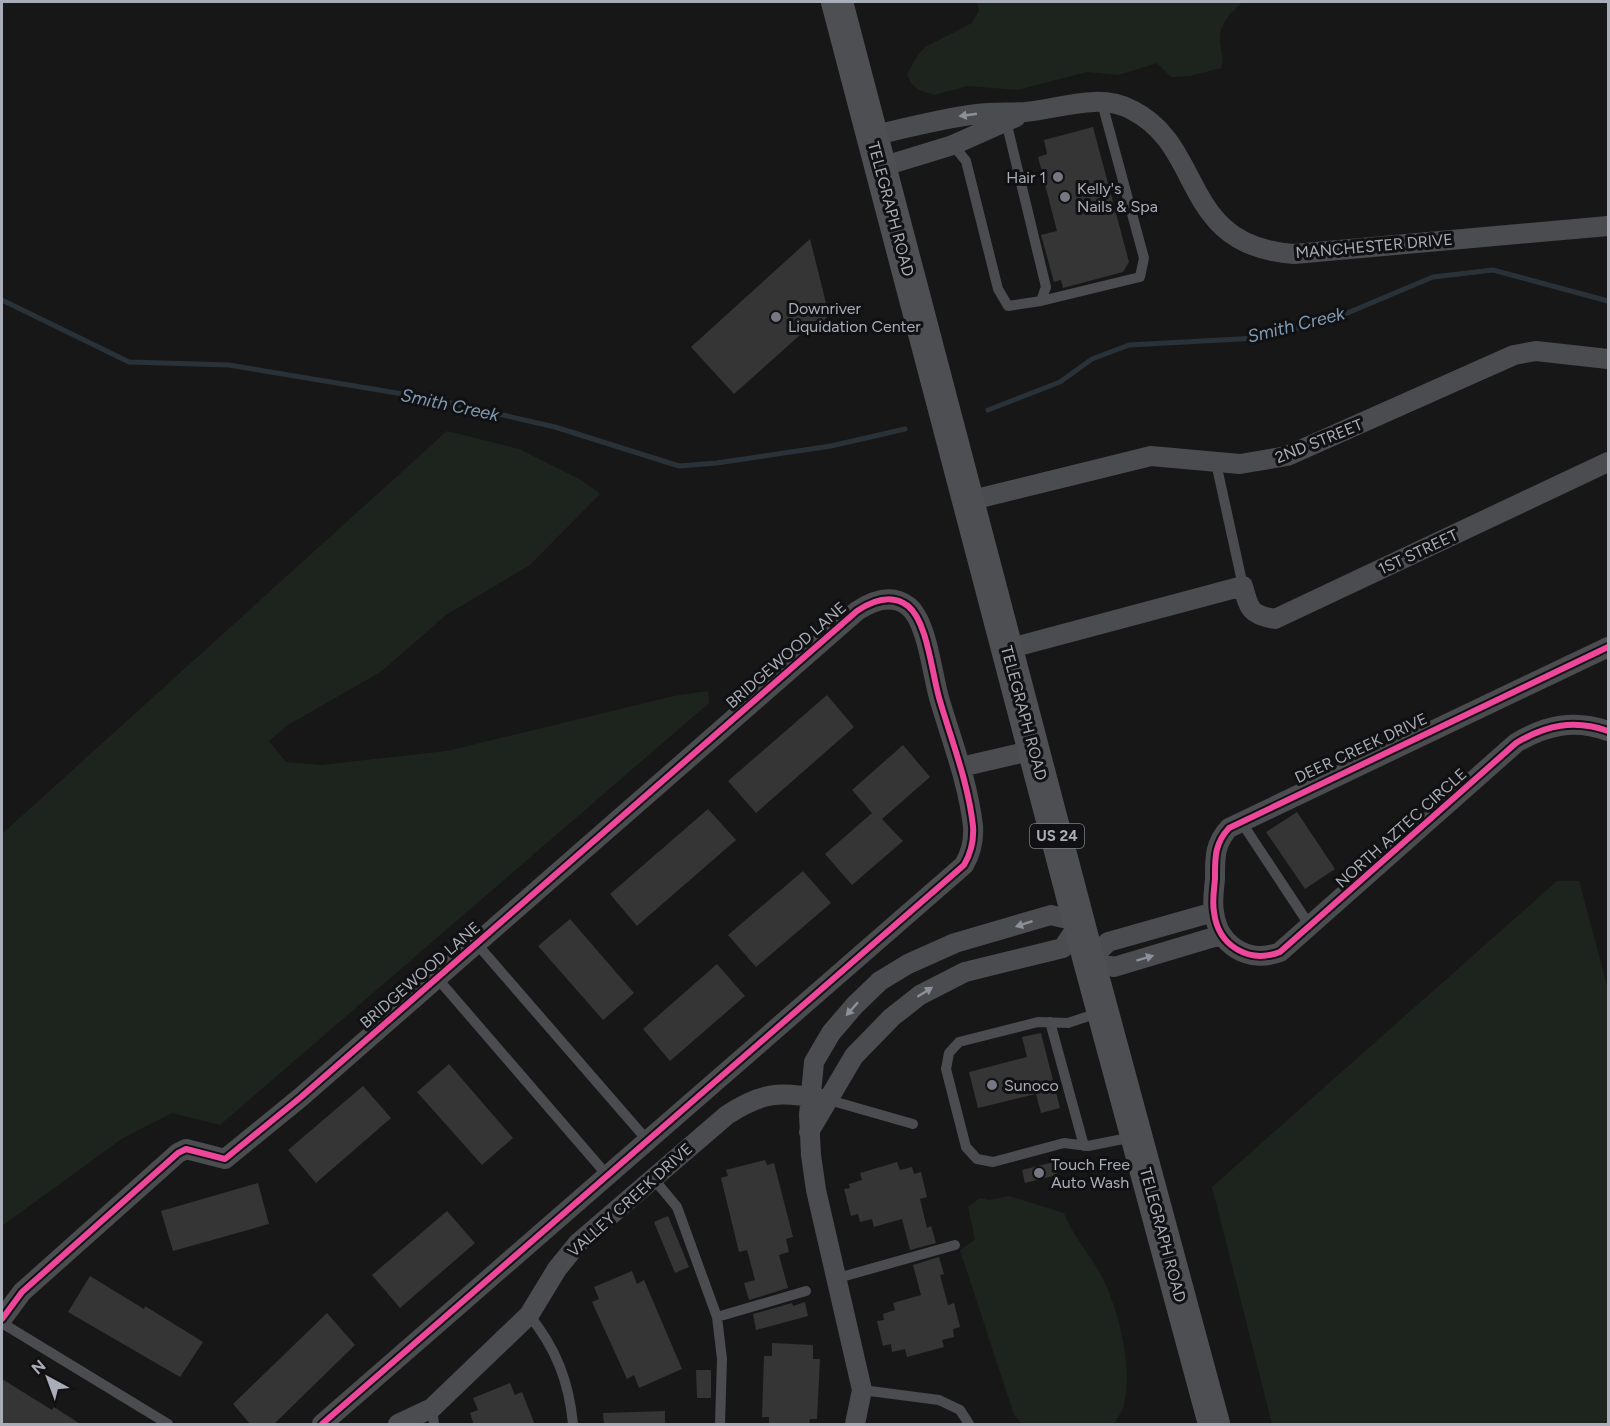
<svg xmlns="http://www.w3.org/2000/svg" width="1610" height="1426" font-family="Figtree,sans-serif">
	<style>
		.green { fill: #1d241e }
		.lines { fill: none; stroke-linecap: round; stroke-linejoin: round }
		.stream { stroke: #2a3239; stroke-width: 5 }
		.building { fill: #353536 }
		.service { stroke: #4b4c50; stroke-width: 10 }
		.minor { stroke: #4b4c50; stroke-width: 20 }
		.primary { stroke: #4d4f52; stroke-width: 32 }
		.cycleway-casing { stroke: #111113; stroke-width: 10 }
		.cycleway { stroke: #ed469a; stroke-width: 6 }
		.oneway { fill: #8c9099 }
		.poi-dot { fill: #757880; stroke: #111113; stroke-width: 2 }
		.labels { text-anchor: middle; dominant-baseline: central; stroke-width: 6; stroke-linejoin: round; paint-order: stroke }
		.shield { fill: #111113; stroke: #7b7e86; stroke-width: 1.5 }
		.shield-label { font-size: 15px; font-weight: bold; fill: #a8adb8 }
		.poi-label { font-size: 16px; fill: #a8adb8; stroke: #111113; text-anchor: start }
		.street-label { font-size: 16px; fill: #a8adb8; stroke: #111113 }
		.water-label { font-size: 18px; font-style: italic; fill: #7f9bb3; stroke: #111113 }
	</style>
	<rect width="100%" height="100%" fill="#171717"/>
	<!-- green -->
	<path class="green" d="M 977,2 L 1242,2 C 1228,16 1216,27 1221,48 C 1222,56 1224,60 1221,68 L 1190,76 L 1171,77 L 1157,63 L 1119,75 L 1087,72 L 1017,90 L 968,86 L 934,95 L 919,90 L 911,83 L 907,74 L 918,55 L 925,47 L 972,23 L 979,11 Z
		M 447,431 L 519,449 L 583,481 L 600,494 L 530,565 L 446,615 L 382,671 L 288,725 L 269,741 L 286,762 L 321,765 L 447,751 L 674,696 L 708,691 L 709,703 L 220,1125 L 172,1113 L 123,1138 L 2,1226 L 2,834 Z
		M 1557,881 L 1579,881 L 1608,989 L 1608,1424 L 1272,1424 L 1212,1187 Z
		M 1009,1196 L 1064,1213 C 1073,1237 1091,1255 1102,1277 C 1119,1311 1133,1367 1124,1404 C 1123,1411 1117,1418 1114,1424 L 1022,1424 L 1014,1415 L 960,1250 L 975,1240 L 968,1207 L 980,1198 L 989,1200 Z"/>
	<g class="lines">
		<!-- stream -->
		<path class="stream" d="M 2,300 L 129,362 L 229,365 L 433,399 L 555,427 L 679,466 L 717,463 L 831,446 L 905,429
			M 988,410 L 1060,382 L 1092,359 L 1129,345 L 1258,338 L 1333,319 L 1433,277 L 1493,270 L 1608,301"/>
	</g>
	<!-- building -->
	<path class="building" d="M 1093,127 L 1129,262 L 1123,272 L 1063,288 L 1061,280 L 1054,282 L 1041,235 L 1057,231 L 1038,157 L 1047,154 L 1044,140 Z
		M 810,239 L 829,315 L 821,323 L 818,319 L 734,394 L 691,347 Z
		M 827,695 L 854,727 L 756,813 L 728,781 Z
		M 903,745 L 930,777 L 882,819 L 903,841 L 852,885 L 825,854 L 872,813 L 852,790 Z
		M 708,809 L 736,840 L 637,926 L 610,894 Z
		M 1297,812 L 1335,869 L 1305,889 L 1266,832 Z
		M 803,871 L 831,903 L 756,967 L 728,935 Z
		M 570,919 L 634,993 L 603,1020 L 538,946 Z
		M 717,964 L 745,996 L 670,1061 L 643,1029 Z
		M 1041,1033 L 1060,1108 L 1041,1113 L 1036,1094 L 978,1108 L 969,1072 L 1027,1057 L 1022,1037 Z
		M 449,1064 L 513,1138 L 482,1165 L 417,1092 Z
		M 363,1086 L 391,1118 L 316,1183 L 288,1150 Z
		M 765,1160 L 767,1165 L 774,1163 L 793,1237 L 786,1239 L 789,1252 L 779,1255 L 788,1288 L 749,1300 L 744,1283 L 755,1280 L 747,1250 L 739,1252 L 721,1178 L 728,1176 L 726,1170 Z
		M 897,1162 L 900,1170 L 912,1167 L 914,1174 L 921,1172 L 927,1197 L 920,1199 L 927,1228 L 931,1226 L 936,1243 L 910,1250 L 902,1219 L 874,1227 L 872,1219 L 860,1222 L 858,1214 L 851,1216 L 844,1189 L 850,1188 L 849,1184 L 862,1180 L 860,1173 Z
		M 1054,1162 L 1057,1175 L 1025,1183 L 1022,1170 Z
		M 258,1183 L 269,1224 L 173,1251 L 161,1211 Z
		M 447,1211 L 475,1243 L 400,1308 L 372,1275 Z
		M 668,1216 L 689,1267 L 675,1273 L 654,1222 Z
		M 939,1257 L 944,1274 L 940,1275 L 948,1305 L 954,1303 L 960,1327 L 953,1329 L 954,1337 L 942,1340 L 944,1347 L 907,1357 L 905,1349 L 892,1352 L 891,1344 L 883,1346 L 877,1321 L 884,1320 L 883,1314 L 895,1310 L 893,1303 L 921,1295 L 913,1265 Z
		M 632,1271 L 637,1284 L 644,1280 L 682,1369 L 639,1388 L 634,1375 L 627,1379 L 592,1302 L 599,1299 L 594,1287 Z
		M 90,1276 L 144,1309 L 145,1306 L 203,1342 L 180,1377 L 68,1312 Z
		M 805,1302 L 808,1316 L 756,1330 L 753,1314 L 792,1303 L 793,1306 Z
		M 327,1313 L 355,1345 L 273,1425 L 251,1425 L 233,1404 Z
		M 772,1343 L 813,1345 L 813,1359 L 820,1359 L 817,1419 L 810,1419 L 809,1425 L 769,1425 L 769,1417 L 762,1417 L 764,1356 L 772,1356 Z
		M 696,1370 L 711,1370 L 711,1398 L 697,1398 Z
		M 2,1379 L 52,1410 L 54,1407 L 82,1425 L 2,1425 Z
		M 510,1383 L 515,1395 L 522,1392 L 535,1425 L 474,1425 L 470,1413 L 478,1410 L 473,1398 Z
		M 665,1411 L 665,1425 L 604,1425 L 603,1413 Z"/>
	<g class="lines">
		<!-- service -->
		<path class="service" d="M 953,145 L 966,161 L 998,289 L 1008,306 L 1041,301 L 1046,287 L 1006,121
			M 1041,301 L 1140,277 L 1144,258 L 1102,103
			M 1216,463 L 1243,586
			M 1240,820 L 1310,926
			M 476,943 L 647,1140
			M 437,978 L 607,1175
			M 1101,1012 L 1068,1023 L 1038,1022 L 959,1042 L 949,1053 L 946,1069 L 966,1147 L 977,1159 L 993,1162 L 1064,1143 L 1088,1146 L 1133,1137
			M 1050,1022 L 1084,1146
			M 829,1100 L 913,1124
			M 653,1178 L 677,1207 L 717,1317 L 722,1359 L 720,1424
			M 838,1278 L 955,1245
			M 529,1315 C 556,1348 569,1382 573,1424
			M 717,1317 L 806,1291
			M 2,1323 L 168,1424
			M 862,1390 L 939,1400 L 960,1410 L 969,1424
			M 432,1408 L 434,1424"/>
		<!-- minor -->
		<path class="minor" d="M 872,136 C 904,128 937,120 970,115 C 988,112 1007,113 1025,112 C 1060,109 1098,92 1132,110 C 1206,147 1179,246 1294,254 L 1608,226
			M 881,167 L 953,145 L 1016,117
			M 968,501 L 1151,456 L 1240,464 L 1287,456 L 1514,355 L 1536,351 L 1608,359
			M 1608,647 L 1229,828 C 1214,844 1215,859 1215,879 C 1214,890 1212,901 1214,912 C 1218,946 1249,964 1280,952 L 1516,743 C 1546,725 1574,719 1608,731
			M 1007,649 L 1243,586 C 1249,609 1250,615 1275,619 L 1608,462
			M 961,767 L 1034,750
			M 1089,961 L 1114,967 L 1221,935
			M 1089,961 L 1108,942 L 1214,912
			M 809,1132 L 854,1056 L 892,1017 L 920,995 L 965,972 L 1063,948 L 1080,922 L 1051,915 L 955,943 L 908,964 L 880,981 L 855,1005 L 831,1033 L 814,1062 L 809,1115 L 811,1155 L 816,1190 L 862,1390 L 855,1424
			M 2,1319 L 22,1292 L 178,1153 L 186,1149 L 225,1159 L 301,1097 L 857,611 C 872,601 891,593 908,606 C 928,622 932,676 940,701 C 952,742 968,782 973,826 C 974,840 971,853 964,865 L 322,1424
			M 398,1424 L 432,1408 L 529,1315 L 557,1269 L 578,1243 L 727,1115 C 762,1092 780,1091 821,1099"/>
		<!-- primary -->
		<path class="primary" d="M 837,2 L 1089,961 L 1214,1424"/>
		<!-- cycleway casing -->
		<g class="cycleway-casing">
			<path id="cycleway" d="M 1608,647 L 1229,828 C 1214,844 1215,859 1215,879 C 1214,890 1212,901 1214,912 C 1218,946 1249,964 1280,952 L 1516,743 C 1546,725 1574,719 1608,731
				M 2,1319 L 22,1292 L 178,1153 L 186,1149 L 225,1159 L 301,1097 L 857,611 C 872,601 891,593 908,606 C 928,622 932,676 940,701 C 952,742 968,782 973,826 C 974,840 971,853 964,865 L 322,1424"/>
		</g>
		<!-- cycleway -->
		<use href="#cycleway" class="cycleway"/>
	</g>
	<!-- one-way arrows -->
	<defs><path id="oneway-solid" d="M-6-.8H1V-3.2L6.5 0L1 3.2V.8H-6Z" transform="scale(1.5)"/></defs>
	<g class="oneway">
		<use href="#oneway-solid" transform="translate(968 115) rotate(172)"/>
		<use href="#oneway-solid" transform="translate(1024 924) rotate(162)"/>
		<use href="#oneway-solid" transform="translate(1145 958) rotate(-17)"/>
		<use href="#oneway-solid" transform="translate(925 992) rotate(-32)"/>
		<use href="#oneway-solid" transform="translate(852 1009) rotate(132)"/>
	</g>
	<!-- markers -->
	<g class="poi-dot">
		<circle cx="1058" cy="177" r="6"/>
		<circle cx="1065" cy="197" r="6"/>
		<circle cx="776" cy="317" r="6"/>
		<circle cx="992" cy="1085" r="6"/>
		<circle cx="1039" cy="1173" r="6"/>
	</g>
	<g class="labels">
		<!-- shield labels -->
		<rect class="shield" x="1030" y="824" width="54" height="24" rx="4.5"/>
		<g class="shield-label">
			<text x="1057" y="836">US 24</text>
		</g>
		<!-- poi labels -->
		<g class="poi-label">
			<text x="1046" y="177" text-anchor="end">Hair 1</text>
			<text x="1077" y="188">Kelly's<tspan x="1077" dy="18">Nails &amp; Spa</tspan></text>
			<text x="788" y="308">Downriver<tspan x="788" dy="18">Liquidation Center</tspan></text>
			<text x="1004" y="1085">Sunoco</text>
			<text x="1051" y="1164">Touch Free<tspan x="1051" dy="18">Auto Wash</tspan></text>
		</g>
		<!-- street labels -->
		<g class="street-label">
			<text transform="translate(891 209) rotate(75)">TELEGRAPH ROAD</text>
			<text transform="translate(1374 246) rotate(-5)">MANCHESTER DRIVE</text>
			<text transform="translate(1319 441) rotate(-22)">2ND STREET</text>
			<text transform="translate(1418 552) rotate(-25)">1ST STREET</text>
			<text transform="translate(786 655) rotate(-41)">BRIDGEWOOD LANE</text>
			<text transform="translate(1024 713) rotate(75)">TELEGRAPH ROAD</text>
			<text transform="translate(1361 748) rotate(-25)">DEER CREEK DRIVE</text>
			<text transform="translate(1401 828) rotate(-42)">NORTH AZTEC CIRCLE</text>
			<text transform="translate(420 975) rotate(-41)">BRIDGEWOOD LANE</text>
			<text transform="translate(630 1200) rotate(-42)">VALLEY CREEK DRIVE</text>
			<text transform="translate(1163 1235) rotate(75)">TELEGRAPH ROAD</text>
		</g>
		<!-- water labels -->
		<g class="water-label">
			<text transform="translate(1296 325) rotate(-14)">Smith Creek</text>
			<text transform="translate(450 405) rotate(12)">Smith Creek</text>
		</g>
	</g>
	<!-- border -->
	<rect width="1610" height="1426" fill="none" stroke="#a8adb8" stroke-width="6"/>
	<!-- north arrow -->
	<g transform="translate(48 1378) rotate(319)" stroke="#111113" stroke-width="4.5" paint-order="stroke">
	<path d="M0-4.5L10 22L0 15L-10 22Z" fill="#a8adb8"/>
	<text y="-9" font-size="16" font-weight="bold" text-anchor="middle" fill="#a8adb8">N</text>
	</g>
</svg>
